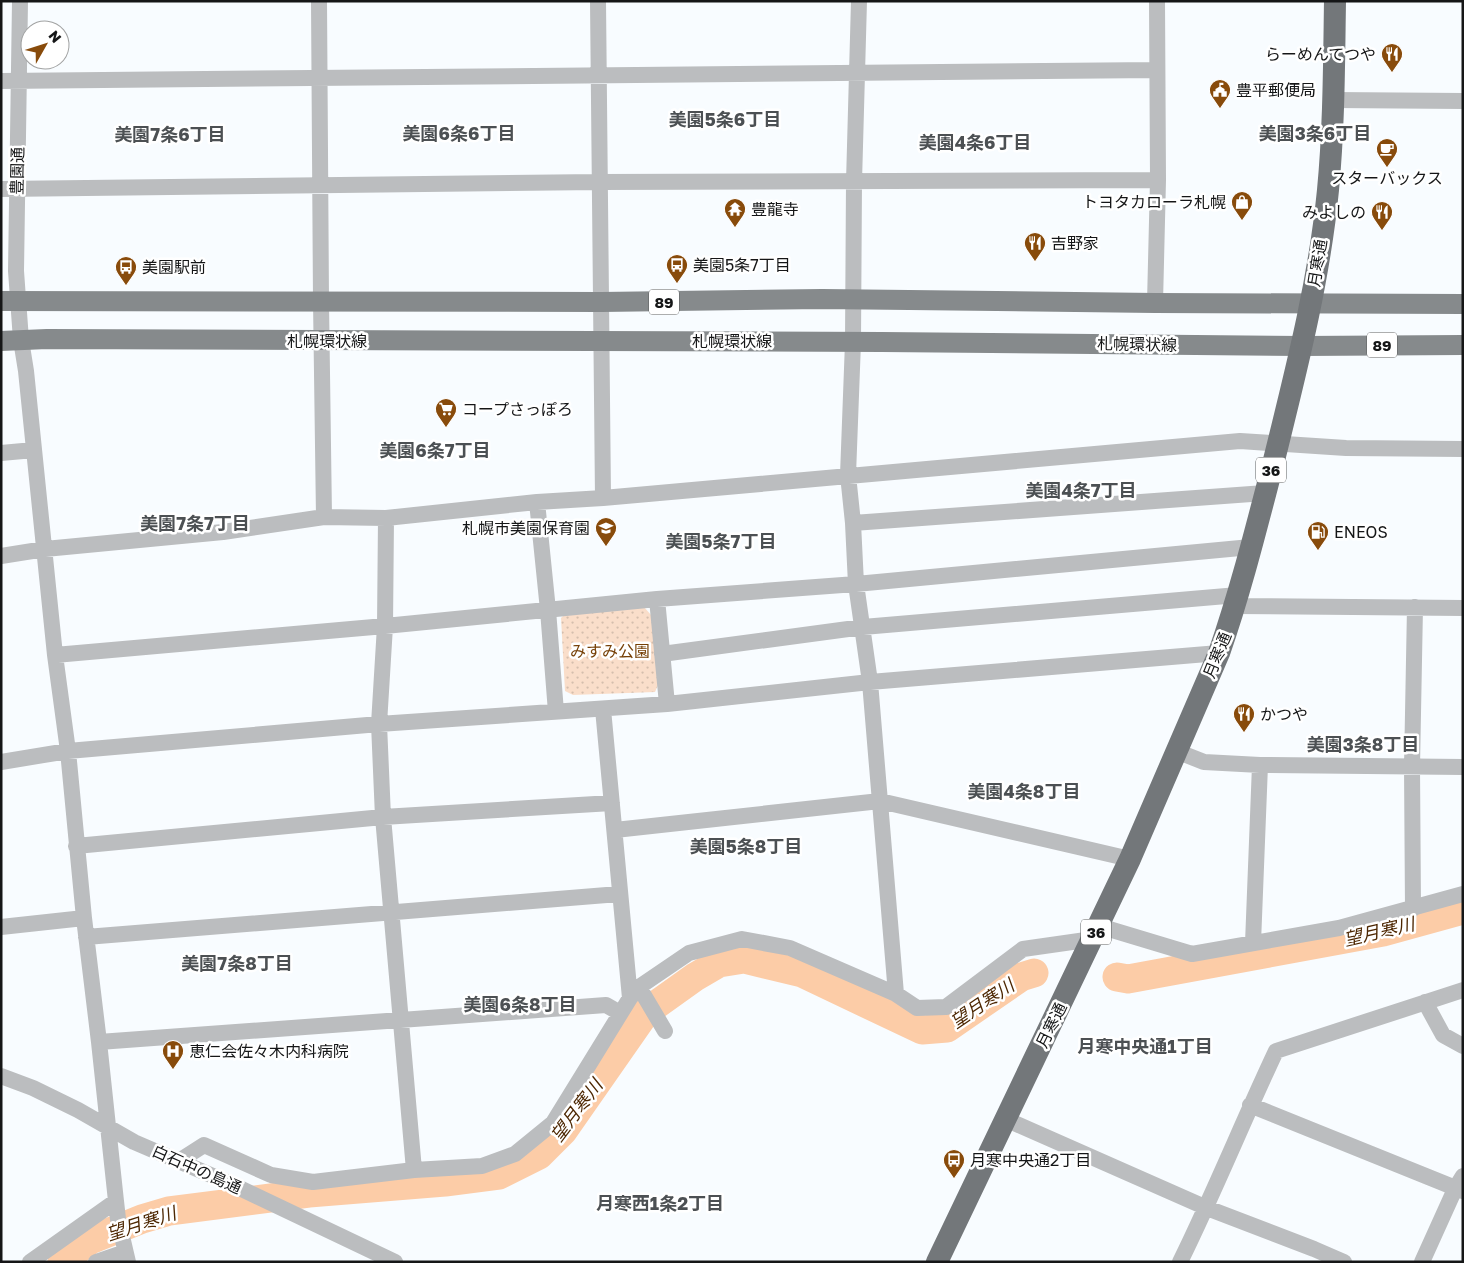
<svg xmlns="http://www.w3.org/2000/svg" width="1464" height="1263" font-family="'Golos Text','Noto Sans JP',sans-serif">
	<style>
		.park { fill: url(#park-dots) }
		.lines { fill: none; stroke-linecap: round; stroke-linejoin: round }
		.river { stroke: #fccca7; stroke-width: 29 }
		.minor { stroke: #bbbdbf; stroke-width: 16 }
		.major { stroke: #868a8c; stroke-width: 20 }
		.highway { stroke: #73777a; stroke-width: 22 }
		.labels { text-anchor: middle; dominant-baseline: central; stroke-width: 5; stroke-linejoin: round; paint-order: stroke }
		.shield { fill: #fff; stroke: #5b5c5d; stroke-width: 1 }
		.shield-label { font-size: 15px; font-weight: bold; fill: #151617 }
		.poi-label { font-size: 16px; fill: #151617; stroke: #fff; text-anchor: start }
		.street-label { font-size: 16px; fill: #151617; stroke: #fff }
		.park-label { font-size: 16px; fill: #764007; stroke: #fff }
		.neighbourhood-label { font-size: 18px; font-weight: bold; fill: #4c5053; stroke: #fff }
		.water-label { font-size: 18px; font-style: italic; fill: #4d2702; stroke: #fff }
	</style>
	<defs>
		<pattern id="park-dots" width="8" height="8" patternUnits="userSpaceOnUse" patternTransform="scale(1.25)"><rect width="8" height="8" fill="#fadeca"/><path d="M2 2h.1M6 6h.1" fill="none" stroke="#d5bead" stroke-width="1.8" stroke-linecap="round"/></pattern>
	</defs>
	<rect width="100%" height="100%" fill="#f8fcff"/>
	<!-- park -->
	<path class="park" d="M 644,607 L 652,616 L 659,683 L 655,692 L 573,695 L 565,691 L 561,618 L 568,611 Z"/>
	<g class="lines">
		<!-- river -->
		<path class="river" d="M 1117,977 L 1128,979 L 1383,932 L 1463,910
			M 62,1262 L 90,1240 L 142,1219 L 169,1211 L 309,1193 L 445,1182 L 499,1175 L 539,1155 L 563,1131 L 646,1012 L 695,977 L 719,963 L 744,959 L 802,973 L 922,1030 L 947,1028 L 1021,977 L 1034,973"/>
		<!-- minor -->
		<path class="minor" d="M 20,1 L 16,271 L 21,340 L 26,371 L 55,655 L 68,751 L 84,918 L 99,1042 L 116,1201 L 118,1219 L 128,1262
			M 319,1 L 321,301 L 324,517
			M 598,1 L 603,498
			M 859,1 L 854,182 L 853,342 L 848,475 L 853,523 L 856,584 L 870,682 L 896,994
			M 1,81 L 1157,70
			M 1333,100 L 1463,101
			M 1,189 L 599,182 L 1158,180
			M 1155,303 L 1158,180 L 1157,1
			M 1,453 L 34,450
			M 537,502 L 548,610 L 556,712
			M 386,518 L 385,626 L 379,724 L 383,817 L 414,1170
			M 853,523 L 1265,493
			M 1,556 L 45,549 L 223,532 L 324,517 L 386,518 L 537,502 L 603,498 L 1240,441 L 1346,448 L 1463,449
			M 657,599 L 667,704
			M 1235,606 L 1463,608
			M 662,654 L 863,627 L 1238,595
			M 55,655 L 385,626 L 657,599 L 856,584 L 1251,547
			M 603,709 L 630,998
			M 1176,751 L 1204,762 L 1260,765 L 1463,767
			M 1,762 L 68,751 L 379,724 L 667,704 L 870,682 L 1219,653
			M 615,830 L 880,801 L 1130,859
			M 76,846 L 383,817 L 612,803
			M 1413,909 L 1412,767 L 1415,607
			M 1099,926 L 1192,954 L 1339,928 L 1463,894
			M 1,927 L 84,918
			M 86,937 L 619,894
			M 1253,943 L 1260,765
			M 639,987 L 665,1031
			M 1425,1002 L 1443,1035 L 1463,1046
			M 99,1042 L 606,1005 L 620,1013
			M 1,1076 L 33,1088 L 78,1110 L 134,1142 L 227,1182 L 395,1262
			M 1250,1105 L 1463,1191
			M 1005,1119 L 1207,1208 L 1314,1249 L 1344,1262
			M 179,1161 L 204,1145 L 271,1175 L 313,1182 L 414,1170 L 482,1166 L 515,1154 L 553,1123 L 630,998 L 639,987 L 689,953 L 742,939 L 790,948 L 896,994 L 917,1008 L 946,1007 L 1023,949 L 1093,939
			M 30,1262 L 116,1201
			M 96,1262 L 125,1252
			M 1180,1262 C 1214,1193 1243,1121 1276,1051 L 1463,990
			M 1422,1262 L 1455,1189 L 1463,1176"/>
		<!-- major -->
		<path class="major" d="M 1,301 L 601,302 L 822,299 L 1155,303 L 1463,304
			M 1,341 L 47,339 L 882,342 L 1302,346 L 1463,345"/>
		<!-- highway -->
		<path class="highway" d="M 937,1262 L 1130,859 L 1219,653 C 1241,590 1257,525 1274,460 C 1296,371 1319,282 1328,190 C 1334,127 1334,64 1335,1"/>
	</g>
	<!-- icons -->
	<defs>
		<g id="restaurant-pin" transform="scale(1.125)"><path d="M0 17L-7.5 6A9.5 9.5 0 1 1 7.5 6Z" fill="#884b0b" stroke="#fff"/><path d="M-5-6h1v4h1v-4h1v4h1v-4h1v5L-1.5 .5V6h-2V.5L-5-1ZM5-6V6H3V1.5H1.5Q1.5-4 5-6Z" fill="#fff"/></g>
		<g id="civic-pin" transform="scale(1.125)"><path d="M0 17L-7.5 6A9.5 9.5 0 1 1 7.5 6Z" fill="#884b0b" stroke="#fff"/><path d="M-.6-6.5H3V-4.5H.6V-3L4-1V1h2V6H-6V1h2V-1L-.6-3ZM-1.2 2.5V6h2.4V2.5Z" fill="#fff"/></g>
		<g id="cafe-pin" transform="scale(1.125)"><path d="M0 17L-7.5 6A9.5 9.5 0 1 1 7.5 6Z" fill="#884b0b" stroke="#fff"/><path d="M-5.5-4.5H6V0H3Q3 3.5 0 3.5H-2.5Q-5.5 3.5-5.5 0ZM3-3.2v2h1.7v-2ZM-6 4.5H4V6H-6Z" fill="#fff"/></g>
		<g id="shop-pin" transform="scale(1.125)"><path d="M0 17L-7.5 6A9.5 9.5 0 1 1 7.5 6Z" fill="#884b0b" stroke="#fff"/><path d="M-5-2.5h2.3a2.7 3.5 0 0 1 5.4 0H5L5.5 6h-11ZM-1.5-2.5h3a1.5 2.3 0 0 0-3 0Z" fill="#fff"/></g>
		<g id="temple-pin" transform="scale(1.125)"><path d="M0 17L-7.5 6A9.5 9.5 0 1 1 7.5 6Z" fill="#884b0b" stroke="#fff"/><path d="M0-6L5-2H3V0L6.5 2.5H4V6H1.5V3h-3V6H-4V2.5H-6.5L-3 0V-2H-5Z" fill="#fff"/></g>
		<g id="bus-pin" transform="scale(1.125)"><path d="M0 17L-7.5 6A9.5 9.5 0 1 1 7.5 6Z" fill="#884b0b" stroke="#fff"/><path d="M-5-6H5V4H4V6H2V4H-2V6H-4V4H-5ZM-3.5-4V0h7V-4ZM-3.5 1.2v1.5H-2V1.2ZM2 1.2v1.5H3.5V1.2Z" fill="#fff"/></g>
		<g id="supermarket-pin" transform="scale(1.125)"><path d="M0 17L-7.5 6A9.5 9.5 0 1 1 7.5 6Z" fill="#884b0b" stroke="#fff"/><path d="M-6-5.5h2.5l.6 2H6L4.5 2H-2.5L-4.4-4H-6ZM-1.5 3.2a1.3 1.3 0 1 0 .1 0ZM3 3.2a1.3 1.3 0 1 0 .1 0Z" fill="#fff"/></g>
		<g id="school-pin" transform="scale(1.125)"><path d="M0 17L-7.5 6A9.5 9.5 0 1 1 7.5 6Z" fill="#884b0b" stroke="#fff"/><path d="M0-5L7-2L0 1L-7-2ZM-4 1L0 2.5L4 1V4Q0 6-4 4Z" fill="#fff"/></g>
		<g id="fuel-pin" transform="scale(1.125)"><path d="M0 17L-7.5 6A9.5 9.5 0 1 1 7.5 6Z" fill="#884b0b" stroke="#fff"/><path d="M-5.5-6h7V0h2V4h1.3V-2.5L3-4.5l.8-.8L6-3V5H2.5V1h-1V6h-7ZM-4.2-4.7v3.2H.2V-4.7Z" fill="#fff"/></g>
		<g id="hospital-pin" transform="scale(1.125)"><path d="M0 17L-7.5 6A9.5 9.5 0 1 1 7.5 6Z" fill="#884b0b" stroke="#fff"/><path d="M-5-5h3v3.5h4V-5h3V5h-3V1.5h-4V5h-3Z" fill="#fff"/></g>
	</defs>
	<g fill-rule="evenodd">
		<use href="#restaurant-pin" x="1392" y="54"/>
		<use href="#civic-pin" x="1220" y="90"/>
		<use href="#cafe-pin" x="1387" y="149"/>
		<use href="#shop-pin" x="1242" y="202"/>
		<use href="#temple-pin" x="735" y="209"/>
		<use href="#restaurant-pin" x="1382" y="212"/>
		<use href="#restaurant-pin" x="1035" y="243"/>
		<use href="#bus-pin" x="677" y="265"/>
		<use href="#bus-pin" x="126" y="267"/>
		<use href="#supermarket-pin" x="446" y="409"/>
		<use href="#school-pin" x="606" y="528"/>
		<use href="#fuel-pin" x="1318" y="532"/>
		<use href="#restaurant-pin" x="1244" y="714"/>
		<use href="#hospital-pin" x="173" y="1051"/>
		<use href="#bus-pin" x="954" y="1160"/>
	</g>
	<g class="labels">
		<!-- shield labels -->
		<g class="shield">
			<rect x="649" y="289.5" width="30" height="25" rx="4"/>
			<rect x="1367" y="332.5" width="30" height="25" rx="4"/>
			<rect x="1256" y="457.5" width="30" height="25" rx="4"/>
			<rect x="1081" y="919.5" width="30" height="25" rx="4"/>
		</g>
		<g class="shield-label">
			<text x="664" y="302">89</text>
			<text x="1382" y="345">89</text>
			<text x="1271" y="470">36</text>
			<text x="1096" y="932">36</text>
		</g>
		<!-- poi labels -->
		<g class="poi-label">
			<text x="1376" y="54" text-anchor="end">らーめんてつや</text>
			<text x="1236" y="90">豊平郵便局</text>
			<text x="1387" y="178" text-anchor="middle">スターバックス</text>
			<text x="1226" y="202" text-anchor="end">トヨタカローラ札幌</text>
			<text x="751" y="209">豊龍寺</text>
			<text x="1366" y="212" text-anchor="end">みよしの</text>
			<text x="1051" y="243">吉野家</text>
			<text x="693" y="265">美園5条7丁目</text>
			<text x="142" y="267">美園駅前</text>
			<text x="462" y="409">コープさっぽろ</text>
			<text x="590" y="528" text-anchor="end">札幌市美園保育園</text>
			<text x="1334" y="532">ENEOS</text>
			<text x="1260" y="714">かつや</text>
			<text x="189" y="1051">恵仁会佐々木内科病院</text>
			<text x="970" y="1160">月寒中央通2丁目</text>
		</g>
		<!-- street labels -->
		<g class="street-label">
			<text transform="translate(17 171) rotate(-89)">豊園通</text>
			<text transform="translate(1317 263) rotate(-81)">月寒通</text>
			<text x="327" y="341">札幌環状線</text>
			<text x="732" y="341">札幌環状線</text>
			<text transform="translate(1137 344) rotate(1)">札幌環状線</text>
			<text transform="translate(1217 655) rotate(-68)">月寒通</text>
			<text transform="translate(1051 1025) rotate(-64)">月寒通</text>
			<text transform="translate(197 1169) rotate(24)">白石中の島通</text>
		</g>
		<!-- park labels -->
		<g class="park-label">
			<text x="610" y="651">みすみ公園</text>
		</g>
		<!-- neighbourhood labels -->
		<g class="neighbourhood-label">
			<text x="725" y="119">美園5条6丁目</text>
			<text x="459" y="133">美園6条6丁目</text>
			<text x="1315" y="133">美園3条6丁目</text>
			<text x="170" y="134">美園7条6丁目</text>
			<text x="975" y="142">美園4条6丁目</text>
			<text x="435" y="450">美園6条7丁目</text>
			<text x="1081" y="490">美園4条7丁目</text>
			<text x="195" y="523">美園7条7丁目</text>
			<text x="721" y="541">美園5条7丁目</text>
			<text x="1363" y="744">美園3条8丁目</text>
			<text x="1024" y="791">美園4条8丁目</text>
			<text x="746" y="846">美園5条8丁目</text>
			<text x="237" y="963">美園7条8丁目</text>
			<text x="520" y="1004">美園6条8丁目</text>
			<text x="1145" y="1046">月寒中央通1丁目</text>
			<text x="660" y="1203">月寒西1条2丁目</text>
		</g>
		<!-- water labels -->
		<g class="water-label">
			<text transform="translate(1379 931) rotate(-13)">望月寒川</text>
			<text transform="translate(982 1003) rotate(-34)">望月寒川</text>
			<text transform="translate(576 1110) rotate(-53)">望月寒川</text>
			<text transform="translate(141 1223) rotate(-18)">望月寒川</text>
		</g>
	</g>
	<!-- border -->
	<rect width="1464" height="1263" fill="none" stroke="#151617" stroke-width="5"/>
	<!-- north arrow -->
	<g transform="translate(45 45) rotate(51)"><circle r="24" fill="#ffffff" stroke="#a1a2a2"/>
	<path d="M0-4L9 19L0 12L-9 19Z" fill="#884b0b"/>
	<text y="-8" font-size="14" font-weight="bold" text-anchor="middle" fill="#151617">N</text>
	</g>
</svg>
